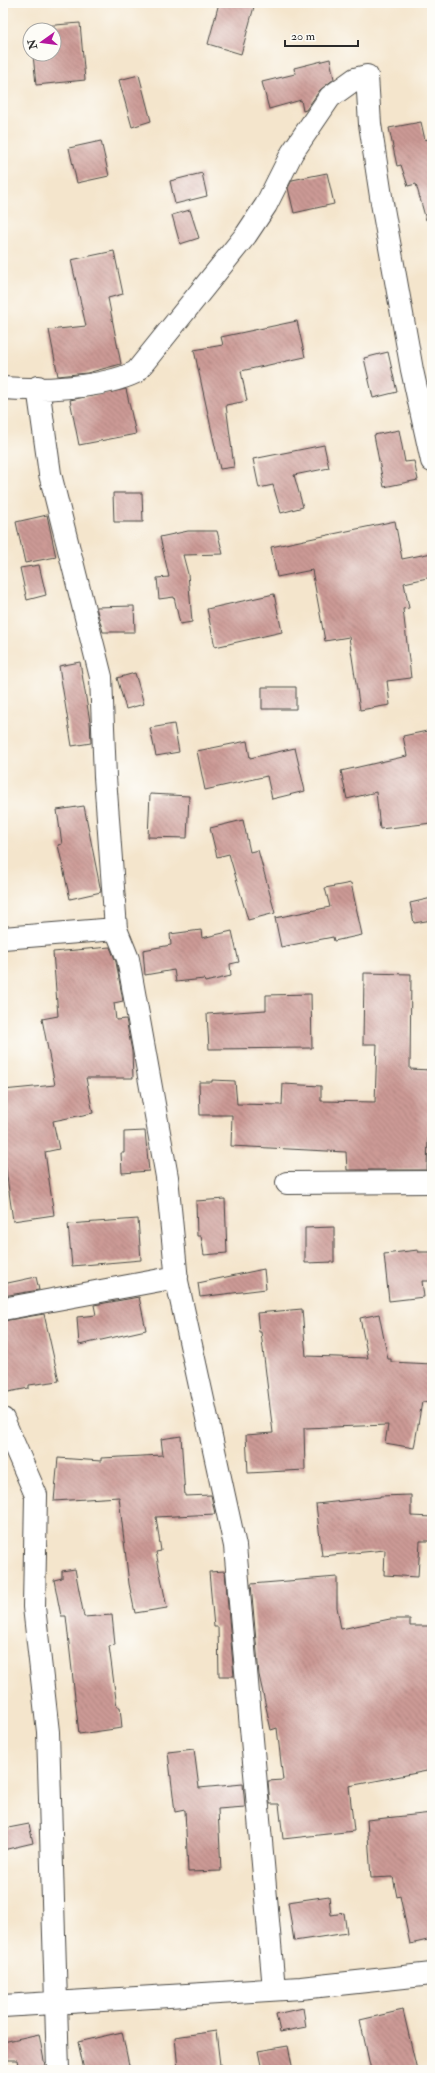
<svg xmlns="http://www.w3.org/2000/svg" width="435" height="2073" font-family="'IM FELL Double Pica',serif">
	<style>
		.building { fill: url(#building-back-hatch) }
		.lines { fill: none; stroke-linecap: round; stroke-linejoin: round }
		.minor-casing { stroke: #494743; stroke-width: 24 }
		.minor { stroke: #fff; stroke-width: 22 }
	</style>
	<defs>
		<pattern id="building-back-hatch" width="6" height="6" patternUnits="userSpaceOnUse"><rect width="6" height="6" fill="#cc9a95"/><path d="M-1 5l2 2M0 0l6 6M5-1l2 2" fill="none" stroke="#a67e7a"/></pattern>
	</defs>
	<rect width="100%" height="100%" fill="#fdfcf7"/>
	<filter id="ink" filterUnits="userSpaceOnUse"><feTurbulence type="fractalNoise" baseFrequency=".025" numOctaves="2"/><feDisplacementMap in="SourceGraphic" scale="8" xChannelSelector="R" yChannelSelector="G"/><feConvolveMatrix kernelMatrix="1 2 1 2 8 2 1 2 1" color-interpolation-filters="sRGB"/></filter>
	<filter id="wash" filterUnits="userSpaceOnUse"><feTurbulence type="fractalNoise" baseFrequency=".012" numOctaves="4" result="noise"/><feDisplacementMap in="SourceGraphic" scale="16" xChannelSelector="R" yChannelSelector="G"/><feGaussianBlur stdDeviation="0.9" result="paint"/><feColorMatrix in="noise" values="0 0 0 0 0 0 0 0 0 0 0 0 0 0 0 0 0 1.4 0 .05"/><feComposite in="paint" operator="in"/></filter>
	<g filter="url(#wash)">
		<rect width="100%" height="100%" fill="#f4e5cc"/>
		<g id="blocks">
			<!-- building -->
			<path class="building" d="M 219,3 L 255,3 L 241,54 L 208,44 Z
				M 80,23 L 85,80 L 36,85 L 33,54 L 54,54 L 54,30 L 31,30 L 31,27 Z
				M 330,59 L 334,79 L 320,90 L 306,110 L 303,111 L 301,100 L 269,109 L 262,82 L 295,74 L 294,68 Z
				M 139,75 L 151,121 L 132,127 L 119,80 Z
				M 421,122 L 425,140 L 432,138 L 432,219 L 426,220 L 416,184 L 408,186 L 401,165 L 397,166 L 389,128 Z
				M 101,141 L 109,176 L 77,183 L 69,148 Z
				M 202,173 L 207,196 L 175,204 L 170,181 Z
				M 327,173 L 334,204 L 294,213 L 288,188 L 292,180 Z
				M 190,210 L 199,238 L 180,244 L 172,215 Z
				M 114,251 L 123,294 L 108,298 L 121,364 L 87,373 L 58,376 L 49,330 L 86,326 L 71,260 Z
				M 297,321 L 305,357 L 241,371 L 247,401 L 226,405 L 234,467 L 220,469 L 194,350 L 223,345 L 221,337 Z
				M 388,352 L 397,392 L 373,398 L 364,358 Z
				M 126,389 L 136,434 L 79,445 L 70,400 Z
				M 399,430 L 405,462 L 414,461 L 418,480 L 384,487 L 374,435 Z
				M 324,445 L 329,468 L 294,475 L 303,507 L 281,513 L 273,485 L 259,488 L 253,459 Z
				M 113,493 L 142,493 L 143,522 L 114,522 Z
				M 47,515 L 56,557 L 25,563 L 16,522 Z
				M 395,521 L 402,559 L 432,553 L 432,577 L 404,583 L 409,608 L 403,609 L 411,678 L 387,681 L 390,705 L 360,710 L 349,637 L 325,641 L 312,570 L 277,577 L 271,547 Z
				M 188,531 L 217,531 L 223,554 L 183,555 L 188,574 L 192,622 L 180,624 L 174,597 L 159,599 L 157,578 L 169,577 L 160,537 Z
				M 39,565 L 46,595 L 27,600 L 20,568 Z
				M 274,594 L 282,632 L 215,647 L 207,609 Z
				M 134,606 L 135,632 L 103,632 L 96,607 Z
				M 80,662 L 90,722 L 91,743 L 72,746 L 59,666 Z
				M 135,673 L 144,704 L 126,709 L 117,678 Z
				M 262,687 L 296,687 L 296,709 L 262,709 Z
				M 174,724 L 179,752 L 156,756 L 150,728 Z
				M 432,730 L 432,823 L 380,829 L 376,792 L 347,799 L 341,771 L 407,756 L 403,736 Z
				M 247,741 L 250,758 L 295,748 L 305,791 L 272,799 L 267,776 L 205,790 L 197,751 Z
				M 150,794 L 189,796 L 187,838 L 148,837 Z
				M 84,806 L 101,892 L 70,899 L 58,845 L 62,844 L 57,810 Z
				M 243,820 L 250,852 L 258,850 L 275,913 L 248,920 L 229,854 L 217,857 L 210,828 Z
				M 351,883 L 362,935 L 334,941 L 333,937 L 281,947 L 275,918 L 330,907 L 325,888 Z
				M 432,898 L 432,920 L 414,923 L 410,903 Z
				M 201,930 L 202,938 L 232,931 L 239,962 L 230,964 L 231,976 L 205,982 L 204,979 L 176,982 L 174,970 L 145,975 L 143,950 L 171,945 L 170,934 Z
				M 110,947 L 116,962 L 123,1001 L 114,1003 L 116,1020 L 126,1019 L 132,1051 L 133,1078 L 86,1078 L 93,1113 L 53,1121 L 59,1149 L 45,1152 L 54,1215 L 13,1221 L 5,1162 L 3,1162 L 3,1090 L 55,1085 L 42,1019 L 58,1016 L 53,952 Z
				M 364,973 L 411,974 L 410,1069 L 430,1070 L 427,1170 L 347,1170 L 346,1152 L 231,1146 L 232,1115 L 200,1115 L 199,1082 L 212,1082 L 212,1080 L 235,1081 L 237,1104 L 282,1105 L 283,1084 L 321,1086 L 321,1101 L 375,1102 L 377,1044 L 363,1044 Z
				M 311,994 L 312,1048 L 209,1049 L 207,1014 L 266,1010 L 266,995 Z
				M 145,1131 L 149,1171 L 122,1173 L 121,1153 L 124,1153 L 124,1132 Z
				M 225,1199 L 227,1253 L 204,1255 L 201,1236 L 197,1236 L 196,1201 Z
				M 138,1219 L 141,1260 L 72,1266 L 68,1224 Z
				M 334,1227 L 334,1262 L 305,1263 L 305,1228 Z
				M 418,1250 L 418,1252 L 432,1252 L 432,1281 L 422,1281 L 424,1297 L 389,1301 L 384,1254 Z
				M 264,1269 L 266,1289 L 200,1297 L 198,1283 Z
				M 36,1277 L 39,1290 L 3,1296 L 3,1284 Z
				M 139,1297 L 146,1330 L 79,1345 L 77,1317 L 96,1315 L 94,1305 Z
				M 302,1309 L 306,1356 L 368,1358 L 360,1318 L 379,1314 L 388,1359 L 391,1359 L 391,1362 L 432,1364 L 432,1403 L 422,1402 L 414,1448 L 385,1443 L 388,1425 L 304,1428 L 305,1470 L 248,1473 L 246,1435 L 273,1433 L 261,1332 L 259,1332 L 257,1313 Z
				M 44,1314 L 59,1381 L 29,1385 L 29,1388 L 3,1393 L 3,1321 Z
				M 181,1436 L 185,1496 L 211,1495 L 215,1514 L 156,1517 L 161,1551 L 156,1552 L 167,1608 L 135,1613 L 129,1584 L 119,1497 L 54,1501 L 58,1458 L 101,1461 L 101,1458 L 163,1455 L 161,1439 Z
				M 411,1495 L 411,1516 L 432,1517 L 432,1541 L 420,1541 L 418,1577 L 384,1575 L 385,1550 L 322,1556 L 316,1504 L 380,1497 L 380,1496 Z
				M 75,1569 L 84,1617 L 112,1615 L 115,1645 L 109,1646 L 117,1707 L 120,1707 L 122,1728 L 79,1734 L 66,1616 L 61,1616 L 54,1580 L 62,1578 L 62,1571 Z
				M 225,1571 L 234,1676 L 219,1676 L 218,1627 L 214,1627 L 209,1572 Z
				M 337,1577 L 337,1607 L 341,1629 L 390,1619 L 410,1619 L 410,1626 L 432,1626 L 432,1770 L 349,1786 L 354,1831 L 283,1839 L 279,1804 L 270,1804 L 268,1781 L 283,1780 L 277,1728 L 271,1730 L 259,1675 L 251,1584 Z
				M 194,1749 L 199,1788 L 243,1784 L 245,1807 L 218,1809 L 221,1871 L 188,1872 L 185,1810 L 175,1812 L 168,1752 Z
				M 432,1813 L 432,1939 L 410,1944 L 400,1896 L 397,1897 L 393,1877 L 371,1878 L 367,1820 Z
				M 29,1824 L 33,1843 L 3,1850 L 3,1829 Z
				M 329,1896 L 331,1915 L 344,1913 L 347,1933 L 294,1941 L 288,1902 Z
				M 303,2008 L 306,2027 L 280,2032 L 276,2014 Z
				M 403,2010 L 417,2070 L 371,2070 L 360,2020 Z
				M 216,2031 L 220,2065 L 217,2066 L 217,2070 L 178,2070 L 175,2037 Z
				M 122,2032 L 130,2070 L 84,2070 L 78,2042 Z
				M 39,2034 L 45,2066 L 19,2070 L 17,2060 L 3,2060 L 3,2042 Z
				M 288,2046 L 293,2070 L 262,2070 L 258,2051 Z"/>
		</g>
	</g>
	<g filter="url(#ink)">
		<use href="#blocks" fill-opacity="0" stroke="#494743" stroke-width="1"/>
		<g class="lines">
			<!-- minor casing -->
			<g class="minor-casing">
				<path id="minor" d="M 38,387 L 50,474 L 101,677 L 105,777 L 116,929 L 128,959 L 167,1177 L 177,1281 L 235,1546 L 274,1989
					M 3,388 C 40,391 103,388 136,372 L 246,235 L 266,205 L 292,153 L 330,97 L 355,79 L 367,76 L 370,124 L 382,203 L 412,370 L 432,461
					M 3,938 L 116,929
					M 287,1183 L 432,1182
					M 3,1309 L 177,1277
					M 3,1419 L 36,1495 L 34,1607 L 48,1732 L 58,2070
					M 3,2006 L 301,1988 L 432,1974"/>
			</g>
			<!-- minor -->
			<use href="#minor" class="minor"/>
		</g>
	</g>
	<!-- margin -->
	<rect width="435" height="2073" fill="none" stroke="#fdfcf7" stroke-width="16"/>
	<!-- north arrow -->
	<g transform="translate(42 42) rotate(256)"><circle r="19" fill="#fdfcf7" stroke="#a9a8a5"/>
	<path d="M0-3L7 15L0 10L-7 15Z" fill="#b5179e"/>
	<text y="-6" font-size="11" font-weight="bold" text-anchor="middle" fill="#2b2b2b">N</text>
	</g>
	<!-- scale -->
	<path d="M285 40v6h73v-6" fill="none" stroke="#2b2b2b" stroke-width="2"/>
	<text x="291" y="40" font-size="12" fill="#2b2b2b" stroke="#fdfcf7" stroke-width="3" paint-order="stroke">20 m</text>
</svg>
